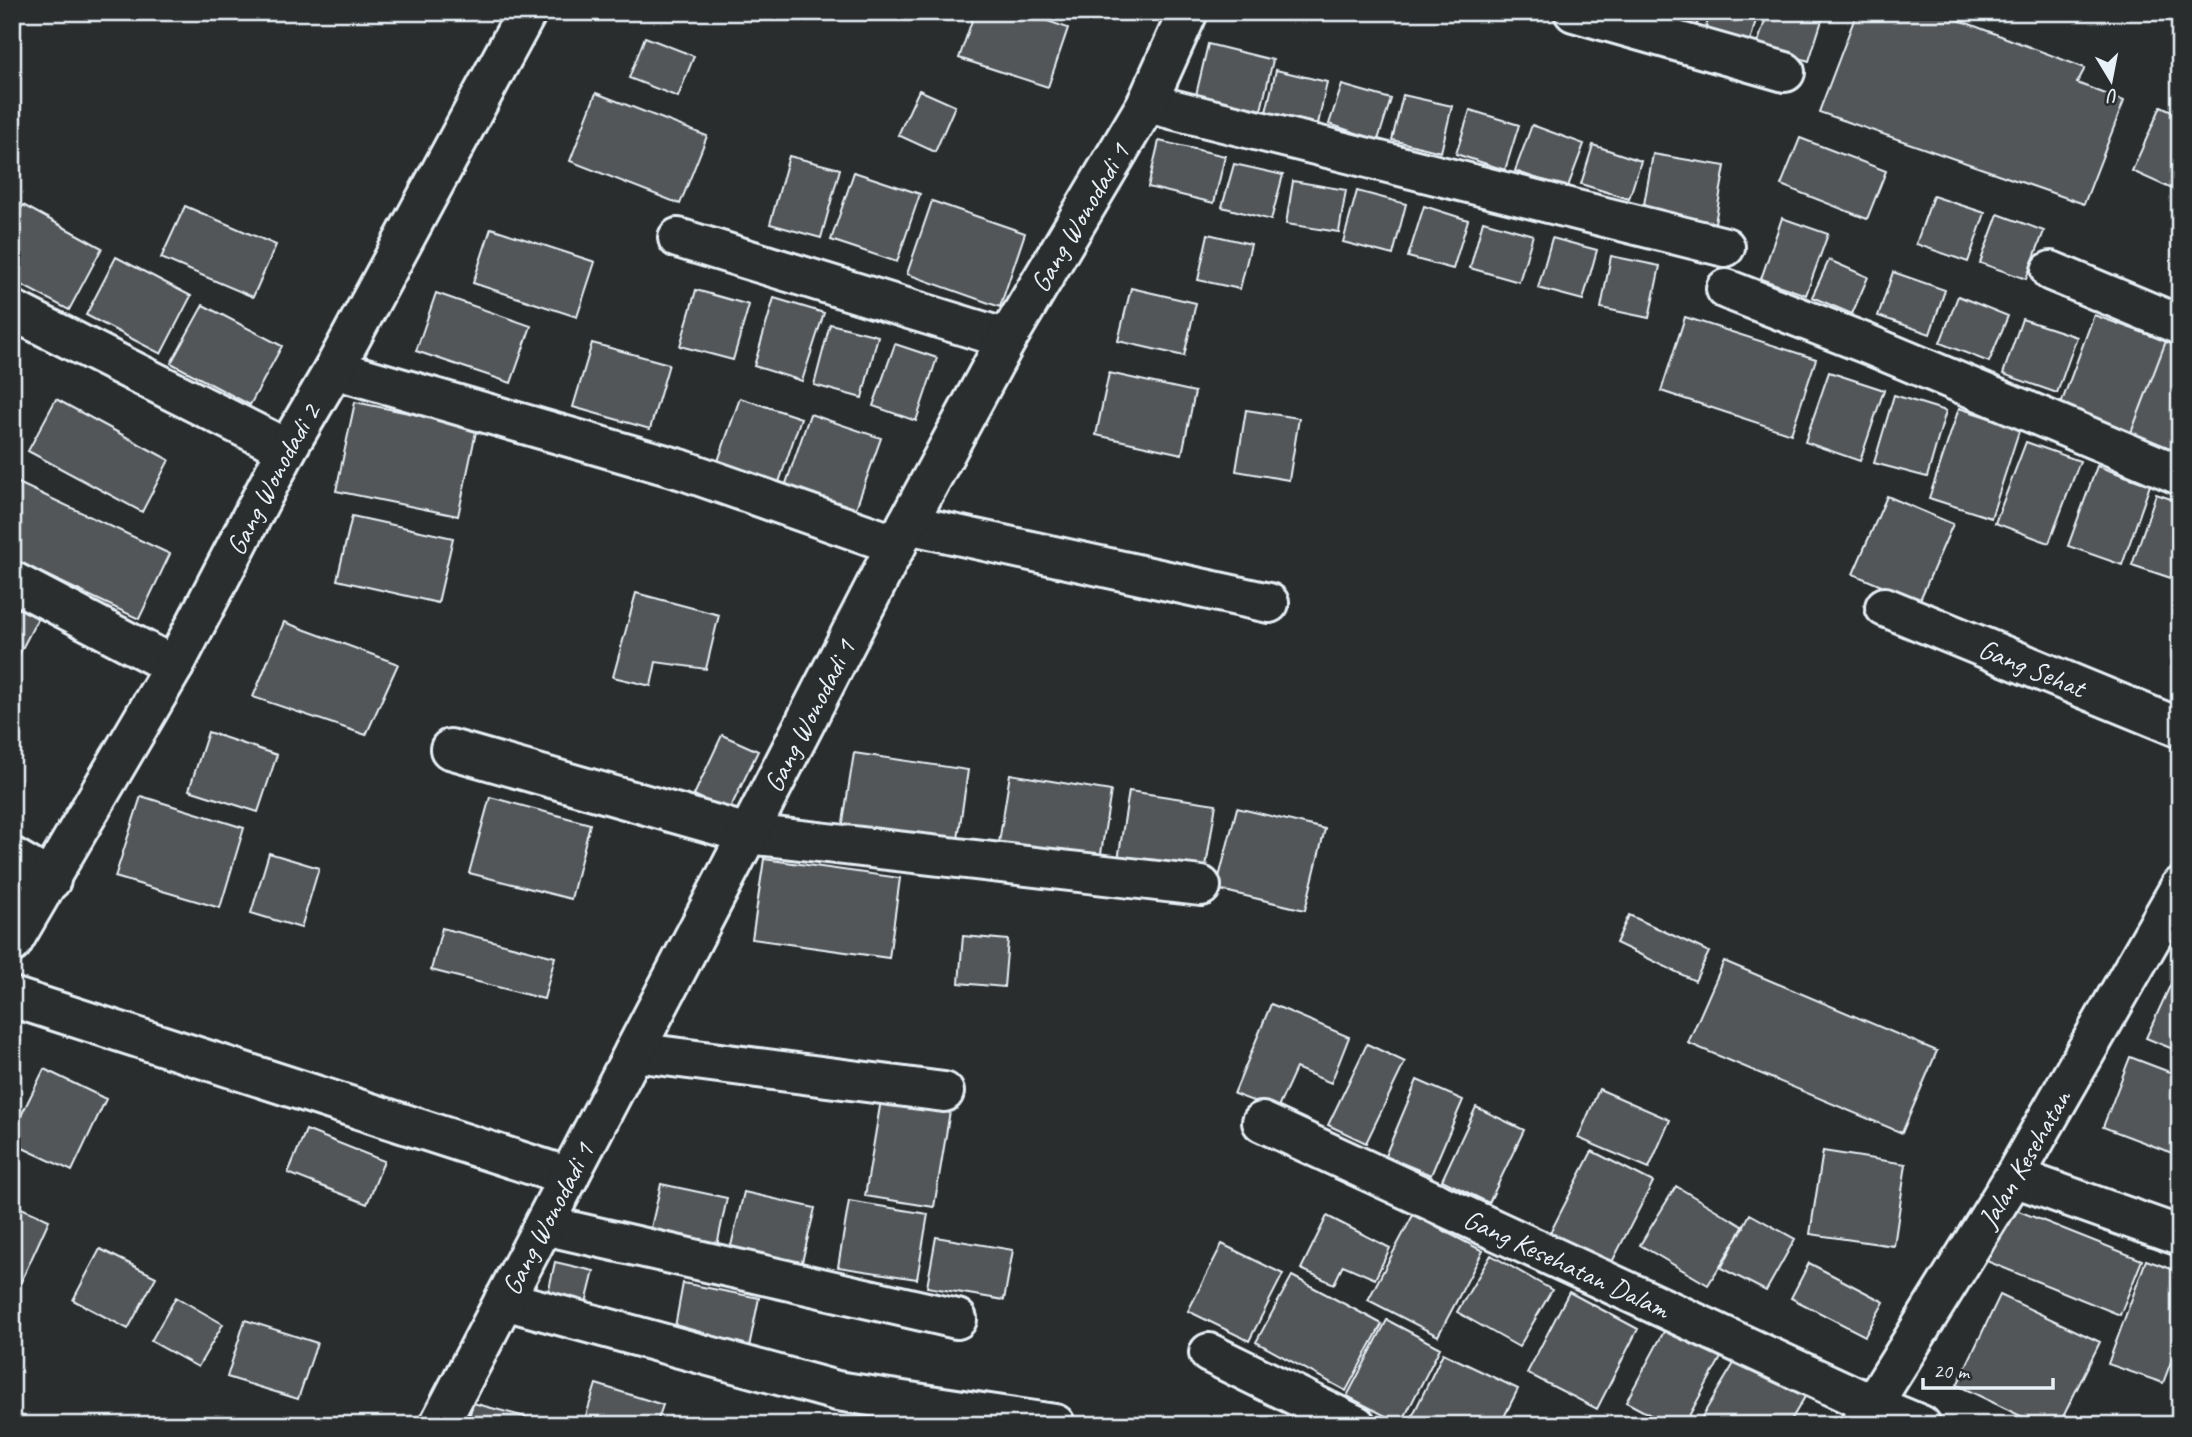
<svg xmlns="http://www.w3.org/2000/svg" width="2192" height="1437" font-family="Caveat,sans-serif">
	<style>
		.building { fill: #535759; stroke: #e8f1f8; stroke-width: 2 }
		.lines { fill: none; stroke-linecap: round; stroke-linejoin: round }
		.minor-casing { stroke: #e8f1f8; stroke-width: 44 }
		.minor { stroke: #2a2d2e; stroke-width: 38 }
		.labels { text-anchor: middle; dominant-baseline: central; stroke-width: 6; stroke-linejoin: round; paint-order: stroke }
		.street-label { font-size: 28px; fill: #e8f1f8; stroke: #2a2d2e }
	</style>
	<rect width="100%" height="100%" fill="#2a2d2e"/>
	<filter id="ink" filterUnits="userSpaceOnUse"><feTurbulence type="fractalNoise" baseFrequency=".0143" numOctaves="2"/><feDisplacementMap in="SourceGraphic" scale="14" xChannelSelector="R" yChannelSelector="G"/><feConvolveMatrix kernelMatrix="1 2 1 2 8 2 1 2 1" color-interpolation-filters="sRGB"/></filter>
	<g filter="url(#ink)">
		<!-- building -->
		<path class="building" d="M 975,12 L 1022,12 L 1068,28 L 1048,87 L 959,58 Z
			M 1650,12 L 1701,12 L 1693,36 L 1647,22 Z
			M 1710,12 L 1758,12 L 1748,50 L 1703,38 Z
			M 1768,12 L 1809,12 L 1823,17 L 1809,61 L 1757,45 Z
			M 1857,12 L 1938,12 L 2085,68 L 2077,83 L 2124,101 L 2084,204 L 1819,112 Z
			M 645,37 L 694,56 L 678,97 L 629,78 Z
			M 1208,44 L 1273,60 L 1261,110 L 1196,95 Z
			M 1276,70 L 1327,82 L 1318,124 L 1266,112 Z
			M 1342,85 L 1391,99 L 1378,140 L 1329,124 Z
			M 919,90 L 955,106 L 935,152 L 898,135 Z
			M 596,93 L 707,136 L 680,204 L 570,161 Z
			M 1403,95 L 1452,106 L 1441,152 L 1392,140 Z
			M 2161,106 L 2180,115 L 2180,172 L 2172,189 L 2132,171 Z
			M 1470,110 L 1519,125 L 1505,170 L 1456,154 Z
			M 1532,125 L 1584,144 L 1567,189 L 1515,171 Z
			M 1800,138 L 1886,171 L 1867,219 L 1781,185 Z
			M 1159,141 L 1225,156 L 1214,203 L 1148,187 Z
			M 1593,145 L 1641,161 L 1629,199 L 1581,184 Z
			M 1653,154 L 1725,166 L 1715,223 L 1643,210 Z
			M 789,156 L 840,169 L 821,238 L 770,224 Z
			M 1234,164 L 1283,175 L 1271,220 L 1222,207 Z
			M 854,172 L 920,194 L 897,262 L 831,240 Z
			M 1293,181 L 1346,190 L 1339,232 L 1286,224 Z
			M 1357,191 L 1406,204 L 1393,255 L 1343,242 Z
			M 1933,196 L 1985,213 L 1968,262 L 1916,244 Z
			M 932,201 L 1025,233 L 1000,307 L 907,274 Z
			M 23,205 L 102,248 L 69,310 L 12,280 L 12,225 Z
			M 185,206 L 276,245 L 253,297 L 161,258 Z
			M 1424,206 L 1468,220 L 1453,269 L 1408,257 Z
			M 1998,214 L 2044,231 L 2026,279 L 1980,263 Z
			M 1782,218 L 1828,234 L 1806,295 L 1761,279 Z
			M 1483,221 L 1533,235 L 1519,282 L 1470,268 Z
			M 491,228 L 595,262 L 577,317 L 473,283 Z
			M 1208,234 L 1251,244 L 1240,289 L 1198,280 Z
			M 1552,238 L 1597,250 L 1583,300 L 1538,288 Z
			M 1611,256 L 1660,266 L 1649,318 L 1601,308 Z
			M 116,257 L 191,296 L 161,354 L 86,315 Z
			M 1829,260 L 1868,277 L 1852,314 L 1812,297 Z
			M 1893,272 L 1945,290 L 1930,334 L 1878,316 Z
			M 1131,288 L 1196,303 L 1184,356 L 1118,341 Z
			M 696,290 L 749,305 L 733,360 L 680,346 Z
			M 436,293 L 531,326 L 511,383 L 416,351 Z
			M 1958,296 L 2008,316 L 1989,362 L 1940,343 Z
			M 774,298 L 824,313 L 802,381 L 754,366 Z
			M 203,305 L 282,346 L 250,405 L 171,363 Z
			M 2094,315 L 2166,341 L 2131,433 L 2060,407 Z
			M 1685,317 L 1816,359 L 1791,434 L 1661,391 Z
			M 2022,319 L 2077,337 L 2057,393 L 2003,374 Z
			M 830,324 L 878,336 L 862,398 L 814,385 Z
			M 2166,341 L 2180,347 L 2180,452 L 2131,433 Z
			M 592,343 L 669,364 L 650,429 L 573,407 Z
			M 895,344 L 937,358 L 916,421 L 873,406 Z
			M 1829,372 L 1884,390 L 1860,461 L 1805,442 Z
			M 1109,373 L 1195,392 L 1182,454 L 1096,435 Z
			M 1894,395 L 1946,411 L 1927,477 L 1874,463 Z
			M 740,398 L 801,418 L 777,488 L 716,467 Z
			M 56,399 L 169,460 L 142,512 L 28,451 Z
			M 355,402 L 477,427 L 458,516 L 336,491 Z
			M 1959,408 L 2020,428 L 1991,518 L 1929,498 Z
			M 1246,410 L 1299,418 L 1289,480 L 1236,471 Z
			M 810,414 L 881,438 L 850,525 L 780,501 Z
			M 2026,442 L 2080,461 L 2049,543 L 1995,523 Z
			M 2097,466 L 2150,485 L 2122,565 L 2068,546 Z
			M 12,480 L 170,554 L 139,619 L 12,559 Z
			M 2156,494 L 2180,502 L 2180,581 L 2132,565 Z
			M 1887,496 L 1953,524 L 1919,602 L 1853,574 Z
			M 352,516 L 453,538 L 438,603 L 337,580 Z
			M 636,593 L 719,615 L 706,669 L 656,662 L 651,686 L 613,677 Z
			M 12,605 L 38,618 L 12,668 Z
			M 284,622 L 398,664 L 366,735 L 253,697 Z
			M 208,732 L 277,755 L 258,812 L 189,790 Z
			M 722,735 L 758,751 L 729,811 L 694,795 Z
			M 854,753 L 968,770 L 956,853 L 841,835 Z
			M 1010,774 L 1111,791 L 1099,866 L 998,849 Z
			M 1129,791 L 1216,804 L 1205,873 L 1118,860 Z
			M 141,796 L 244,828 L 220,908 L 115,877 Z
			M 490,797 L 590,824 L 571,899 L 469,873 Z
			M 1237,808 L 1325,829 L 1305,910 L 1216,889 Z
			M 269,853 L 319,868 L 301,928 L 251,913 Z
			M 764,859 L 900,878 L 889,958 L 752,939 Z
			M 1629,915 L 1709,952 L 1695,981 L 1616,943 Z
			M 442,928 L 555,957 L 544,999 L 431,970 Z
			M 963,936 L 1008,940 L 1004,987 L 959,983 Z
			M 1724,961 L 1937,1051 L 1902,1133 L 1688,1043 Z
			M 2180,964 L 2180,1052 L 2146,1038 Z
			M 1271,1004 L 1349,1037 L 1331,1083 L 1296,1068 L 1277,1110 L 1234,1094 Z
			M 1367,1044 L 1405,1062 L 1366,1143 L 1328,1125 Z
			M 2130,1057 L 2180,1076 L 2180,1156 L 2103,1127 Z
			M 44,1069 L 106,1099 L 72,1171 L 12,1143 L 12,1134 Z
			M 1417,1080 L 1463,1100 L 1431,1175 L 1385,1156 Z
			M 1599,1089 L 1670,1120 L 1649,1168 L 1578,1138 Z
			M 881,1100 L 950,1111 L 934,1207 L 865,1196 Z
			M 1476,1107 L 1524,1130 L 1489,1203 L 1442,1180 Z
			M 306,1130 L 384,1161 L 367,1204 L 288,1173 Z
			M 1592,1151 L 1653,1182 L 1609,1268 L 1548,1237 Z
			M 1823,1151 L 1906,1164 L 1894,1246 L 1810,1234 Z
			M 661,1184 L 727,1198 L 715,1255 L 648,1241 Z
			M 1676,1186 L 1744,1227 L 1708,1285 L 1640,1245 Z
			M 744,1192 L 815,1208 L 801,1266 L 730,1250 Z
			M 849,1201 L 928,1214 L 917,1279 L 838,1267 Z
			M 12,1204 L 49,1220 L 16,1293 L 12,1291 Z
			M 2006,1206 L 2142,1260 L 2120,1315 L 1984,1260 Z
			M 1750,1214 L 1795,1239 L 1766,1291 L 1721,1268 Z
			M 1413,1215 L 1483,1251 L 1438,1336 L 1368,1300 Z
			M 1327,1216 L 1390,1248 L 1375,1279 L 1343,1265 L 1334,1284 L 1301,1269 Z
			M 936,1237 L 1013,1250 L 1004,1300 L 927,1287 Z
			M 1222,1244 L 1283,1274 L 1249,1341 L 1188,1311 Z
			M 100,1249 L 156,1277 L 128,1329 L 73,1300 Z
			M 1491,1255 L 1552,1290 L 1519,1347 L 1457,1312 Z
			M 2146,1260 L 2180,1272 L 2180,1338 L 2163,1383 L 2108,1364 Z
			M 555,1262 L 594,1271 L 584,1311 L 546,1302 Z
			M 1809,1263 L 1884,1302 L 1865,1336 L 1791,1298 Z
			M 1292,1276 L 1382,1324 L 1346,1391 L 1256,1342 Z
			M 683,1283 L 759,1298 L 748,1352 L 673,1338 Z
			M 1569,1292 L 1638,1329 L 1597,1409 L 1527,1373 Z
			M 2000,1295 L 2100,1342 L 2059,1425 L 2039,1425 L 1957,1385 Z
			M 176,1297 L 223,1324 L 198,1367 L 151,1341 Z
			M 245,1320 L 317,1343 L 298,1399 L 227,1377 Z
			M 1387,1320 L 1440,1348 L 1401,1424 L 1347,1396 Z
			M 1668,1324 L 1723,1354 L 1684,1425 L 1669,1425 L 1626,1402 Z
			M 1742,1350 L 1809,1390 L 1788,1425 L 1697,1425 Z
			M 1443,1353 L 1518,1389 L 1500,1425 L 1408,1425 Z
			M 596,1384 L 663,1405 L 656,1425 L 583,1425 Z
			M 473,1403 L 548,1423 L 547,1425 L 467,1425 Z"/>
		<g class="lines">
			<!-- minor casing -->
			<g class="minor-casing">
				<g id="minor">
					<path d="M 1574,12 L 1785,72"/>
					<path d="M 1147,103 L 1725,247"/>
					<path d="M 678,238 L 1007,339"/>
					<path d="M 2051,271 L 2180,325"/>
					<path d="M 1726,289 L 1867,344 L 2180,475"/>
					<path d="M 12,310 L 287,449"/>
					<path d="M 334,369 L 683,470 L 897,545"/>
					<path d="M 907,524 L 1269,603"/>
					<path d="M 12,581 L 174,666"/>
					<path id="s1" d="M 1885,607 L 2180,728"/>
					<path d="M 450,749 L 748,834 L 1201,886"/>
					<path d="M 12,857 L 51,880"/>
					<path id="s2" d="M 12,943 L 174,666 L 287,449 L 334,369 L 527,12"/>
					<path d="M 12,997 L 569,1177"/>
					<path d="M 634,1052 L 944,1092"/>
					<path id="s3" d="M 1262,1122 L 1873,1405 L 1921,1425"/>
					<path d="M 2014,1177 L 2180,1236"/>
					<path d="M 544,1225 L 957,1319"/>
					<path d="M 504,1300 L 837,1391 L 1055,1424"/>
					<path d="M 1209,1353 L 1356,1425"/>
					<path id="s4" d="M 439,1425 L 748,834 L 907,524 L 1007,339 L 1147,103 L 1188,12"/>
					<path id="s5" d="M 1860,1425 L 2014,1177 L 2180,887"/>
				</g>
			</g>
			<!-- minor -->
			<use href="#minor" class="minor"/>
		</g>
	</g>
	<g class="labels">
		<!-- street labels -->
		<g class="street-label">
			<text stroke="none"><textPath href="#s4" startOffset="1367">Gang Wonodadi 1</textPath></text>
			<text stroke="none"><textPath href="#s2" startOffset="532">Gang Wonodadi 2</textPath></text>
			<text stroke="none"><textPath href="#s1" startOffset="159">Gang Sehat</textPath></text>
			<text stroke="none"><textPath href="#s4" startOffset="800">Gang Wonodadi 1</textPath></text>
			<text stroke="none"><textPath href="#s5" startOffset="313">Jalan Kesehatan</textPath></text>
			<text stroke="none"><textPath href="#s4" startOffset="233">Gang Wonodadi 1</textPath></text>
			<text stroke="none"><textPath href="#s3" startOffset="336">Gang Kesehatan Dalam</textPath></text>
		</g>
	</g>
	<!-- margin -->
	<rect width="2192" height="1437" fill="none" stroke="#2a2d2e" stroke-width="42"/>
	<rect x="21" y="21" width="2150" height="1395" fill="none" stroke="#e8f1f8" stroke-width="2.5" filter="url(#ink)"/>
	<!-- north arrow -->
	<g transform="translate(2111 80) rotate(170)" stroke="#2a2d2e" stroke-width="5" paint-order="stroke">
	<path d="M0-5L12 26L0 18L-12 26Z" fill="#e8f1f8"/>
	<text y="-10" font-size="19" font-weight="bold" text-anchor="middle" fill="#e8f1f8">U</text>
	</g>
	<!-- scale -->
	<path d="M1923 1378v10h130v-10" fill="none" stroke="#e8f1f8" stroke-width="3.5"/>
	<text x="1933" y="1378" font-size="21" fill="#e8f1f8" stroke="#2a2d2e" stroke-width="5" paint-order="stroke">20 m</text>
</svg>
